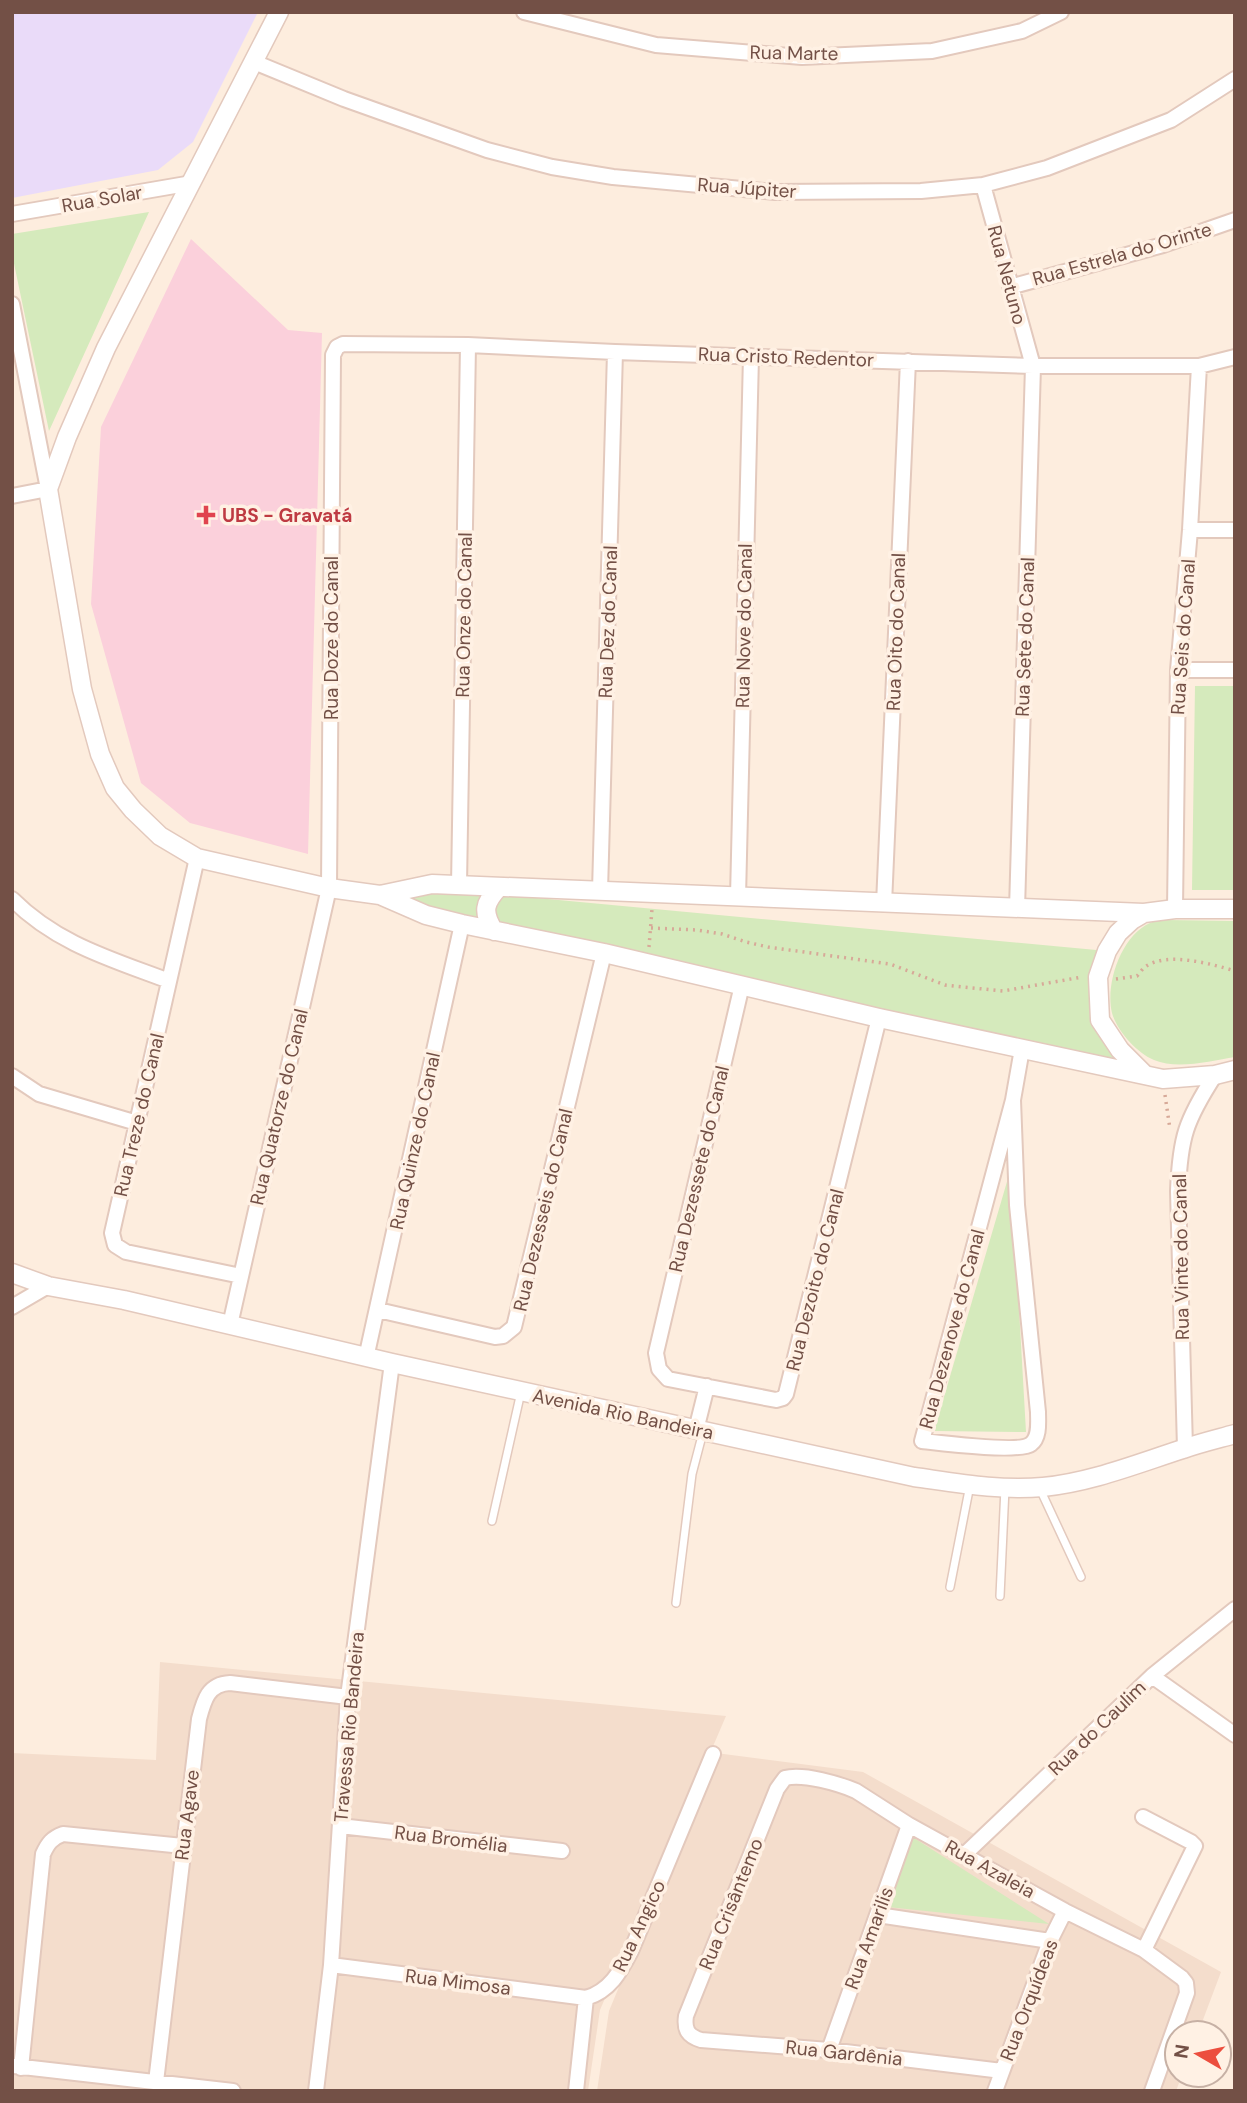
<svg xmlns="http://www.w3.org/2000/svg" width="1247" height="2103" font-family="'DM Sans',sans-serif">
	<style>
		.residential { fill: #f4ddcc }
		.education { fill: #eadbf9 }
		.medical { fill: #fbd0db }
		.green { fill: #d5eabc }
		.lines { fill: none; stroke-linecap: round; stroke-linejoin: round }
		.service-casing { stroke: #e3c9bd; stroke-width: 10 }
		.minor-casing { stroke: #e3c9bd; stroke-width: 18 }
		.tertiary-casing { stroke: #e3c9bd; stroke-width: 21 }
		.path { stroke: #d7a998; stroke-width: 3.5; stroke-dasharray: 2 5; stroke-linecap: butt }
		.service { stroke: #fff; stroke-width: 7 }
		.minor { stroke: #fff; stroke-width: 14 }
		.tertiary { stroke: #fff; stroke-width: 18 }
		.health-dot { fill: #e0444e; stroke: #fff1e4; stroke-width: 2.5 }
		.labels { text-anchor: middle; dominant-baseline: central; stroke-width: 7; stroke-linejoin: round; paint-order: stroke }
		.street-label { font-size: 19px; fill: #735046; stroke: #fff1e4 }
		.health-label { font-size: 19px; font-weight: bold; fill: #be3a42; stroke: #fff1e4; text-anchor: start }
	</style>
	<rect width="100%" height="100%" fill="#fdedde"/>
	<!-- residential -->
	<path class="residential" d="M 160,1662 L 726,1716 L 600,2010 L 588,2091 L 12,2091 L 12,1753 L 156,1760 Z
		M 716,1753 L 863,1772 L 1221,1972 L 1198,2033 L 1177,2033 L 1177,2075 L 1182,2075 L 1176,2091 L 597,2091 L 609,2011 Z"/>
	<!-- education -->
	<path class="education" d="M 12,12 L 258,12 L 193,142 L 158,170 L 12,198 Z"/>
	<!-- medical -->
	<path class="medical" d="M 191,239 L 288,330 L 322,333 L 308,854 L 190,823 L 141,783 L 91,604 L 101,427 Z"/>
	<!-- green -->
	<path class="green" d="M 149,212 L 49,431 L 12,254 L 12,234 Z
		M 1195,686 L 1235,686 L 1235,890 L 1192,890 Z
		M 343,888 L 461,891 L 1107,951 L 1100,1020 L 1146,1075 Z
		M 1166,920 L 1235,921 L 1235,1057 C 1211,1061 1177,1070 1154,1060 C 1137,1053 1117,1031 1112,1013 C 1105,984 1121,936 1150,923 C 1154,921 1161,921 1166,920 Z
		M 1011,1168 L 1026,1432 L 934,1431 Z
		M 913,1838 L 914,1838 L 1049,1924 L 888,1907 Z"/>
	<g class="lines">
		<!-- service casing -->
		<g class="service-casing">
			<path id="service" d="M 1040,1489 L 1081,1577
				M 492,1521 L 521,1392
				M 950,1587 L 970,1485
				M 1000,1596 L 1005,1488
				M 676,1603 L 692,1474 L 703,1432"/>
		</g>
		<!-- minor casing -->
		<g class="minor-casing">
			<path id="minor" d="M 524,12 L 656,45 L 802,57 L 932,51 L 1022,31 L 1061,12
				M 254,62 L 344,99 L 487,150 L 552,167 L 613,177 L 775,192 L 921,191 L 983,185 L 1047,168 L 1171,120 L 1235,79
				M 983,185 L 1033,366 L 1017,909
				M 12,214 L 192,183
				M 1010,287 L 1163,245 L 1235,220
				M 12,304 L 48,489 L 12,496
				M 1190,530 L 1235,530
				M 1178,670 L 1235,670
				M 197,858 L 112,1233 L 115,1245 L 126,1252 L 241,1276
				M 459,885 L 468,345
				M 600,891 L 615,352
				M 738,897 L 751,356
				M 12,899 C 57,944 111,959 169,981
				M 884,904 L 908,361
				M 1175,909 L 1178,670 L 1190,530 L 1199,366
				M 742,985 L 656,1353 L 659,1369 L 668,1379 L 776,1400 L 783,1398 L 786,1394 L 879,1018
				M 12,1076 L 39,1094 L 137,1123
				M 1013,1100 L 922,1441 C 940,1443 1020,1453 1031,1444 C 1040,1437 1038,1422 1038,1412 L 1017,1205 L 1013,1100 L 1022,1049
				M 12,1307 L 48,1286
				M 378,1310 L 495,1337 L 503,1336 L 514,1327 L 604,953
				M 230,1325 L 329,888 L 333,355 L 337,347 L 343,344 L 468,345 L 615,352 L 1033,366 L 1199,366 L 1235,357
				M 366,1358 L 462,924
				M 696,1430 L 707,1386
				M 1185,1448 L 1178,1191 C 1180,1137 1186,1120 1215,1075
				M 1152,1676 L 1235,1735
				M 1143,1817 L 1191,1842 L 1195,1846 L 1144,1950
				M 340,1826 L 562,1851
				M 965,1854 L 1152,1676 L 1235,1609
				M 878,1915 L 1050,1941
				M 331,1965 L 586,1998
				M 829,2050 L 909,1825
				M 14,2066 L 233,2091
				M 21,2068 L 43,1854 C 48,1843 52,1838 63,1834 L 183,1846
				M 1002,2071 L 829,2050 L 701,2040 C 688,2036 684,2030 686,2016 L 777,1789 L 785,1778 C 803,1773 840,1784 856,1791 L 909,1825 L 1065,1911 L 1144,1950 L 1182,1978 L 1186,1983 L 1187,1993 L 1152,2091
				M 156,2082 L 199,1719 C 204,1700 208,1684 230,1683 L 348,1697
				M 316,2091 L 331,1965 L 348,1697 L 392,1363
				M 576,2091 L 586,1998 C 610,1991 620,1972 631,1951 L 713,1754
				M 995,2091 L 1050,1941 L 1065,1911"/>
		</g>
		<!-- tertiary casing -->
		<g class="tertiary-casing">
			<path id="tertiary" d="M 279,12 L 106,348 L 67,437 L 48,489 L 82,689 L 100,754 L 115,788 L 133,810 L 160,836 L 197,858 L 329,888 L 380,895 L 426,915 L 462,924 L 604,953 L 879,1018 L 1163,1079 L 1215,1075 L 1235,1070
				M 380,895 L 432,884 L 1144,913 L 1175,909 L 1235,909
				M 1144,913 L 1132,920 L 1118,933 L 1107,951 L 1098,977 L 1100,1020 L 1120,1050 L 1145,1075
				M 494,931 C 482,912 484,903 499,887
				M 12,1273 L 48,1286 L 124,1300 L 392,1363 L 914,1477 C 957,1483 1000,1491 1043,1487 C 1092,1482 1136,1464 1183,1449 C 1200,1443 1217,1439 1235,1434"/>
		</g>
		<!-- path -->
		<path class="path" d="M 651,928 L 697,930 L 722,934 L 746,942 L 768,947 L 890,964 L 945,985 L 963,987 L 1003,991 L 1082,977
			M 649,947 L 652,909
			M 1116,979 L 1137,976 C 1140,973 1142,969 1145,967 C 1166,951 1212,964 1235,971
			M 1165,1095 L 1170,1129"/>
		<!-- service -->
		<use href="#service" class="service"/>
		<!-- minor -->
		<use href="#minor" class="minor"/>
		<!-- tertiary -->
		<use href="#tertiary" class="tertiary"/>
	</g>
	<!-- markers -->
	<path class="health-dot" d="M202.5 504.5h7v7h7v7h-7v7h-7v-7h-7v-7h7z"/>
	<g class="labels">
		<!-- street labels -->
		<g class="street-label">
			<text transform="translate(794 53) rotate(1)">Rua Marte</text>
			<text transform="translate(747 188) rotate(4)">Rua Júpiter</text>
			<text transform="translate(102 199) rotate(-10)">Rua Solar</text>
			<text transform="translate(1122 254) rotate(-16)">Rua Estrela do Orinte</text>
			<text transform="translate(1007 275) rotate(75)">Rua Netuno</text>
			<text transform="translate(786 357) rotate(2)">Rua Cristo Redentor</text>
			<text transform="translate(464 615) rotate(-89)">Rua Onze do Canal</text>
			<text transform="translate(608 622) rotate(-88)">Rua Dez do Canal</text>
			<text transform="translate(744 626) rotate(-89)">Rua Nove do Canal</text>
			<text transform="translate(896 632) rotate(-88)">Rua Oito do Canal</text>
			<text transform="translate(1025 637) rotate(-88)">Rua Sete do Canal</text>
			<text transform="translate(1183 637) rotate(-86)">Rua Seis do Canal</text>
			<text transform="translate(331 638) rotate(-90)">Rua Doze do Canal</text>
			<text transform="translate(279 1107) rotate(-77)">Rua Quatorze do Canal</text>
			<text transform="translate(139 1115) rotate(-77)">Rua Treze do Canal</text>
			<text transform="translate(415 1141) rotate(-78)">Rua Quinze do Canal</text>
			<text transform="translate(699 1169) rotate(-77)">Rua Dezessete do Canal</text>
			<text transform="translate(543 1210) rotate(-77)">Rua Dezesseis do Canal</text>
			<text transform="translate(1181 1257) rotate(-91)">Rua Vinte do Canal</text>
			<text transform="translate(815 1280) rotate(-76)">Rua Dezoito do Canal</text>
			<text transform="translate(952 1329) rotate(-75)">Rua Dezenove do Canal</text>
			<text transform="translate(623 1414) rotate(12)">Avenida Rio Bandeira</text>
			<text transform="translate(349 1727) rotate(-85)">Travessa Rio Bandeira</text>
			<text transform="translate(1097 1728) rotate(-44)">Rua do Caulim</text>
			<text transform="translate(187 1815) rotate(-83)">Rua Agave</text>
			<text transform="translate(451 1839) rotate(7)">Rua Bromélia</text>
			<text transform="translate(990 1869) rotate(29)">Rua Azaleia</text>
			<text transform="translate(731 1904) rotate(-68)">Rua Crisântemo</text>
			<text transform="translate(639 1926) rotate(-65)">Rua Angico</text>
			<text transform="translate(869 1938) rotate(-70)">Rua Amarilis</text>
			<text transform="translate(458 1982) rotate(7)">Rua Mimosa</text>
			<text transform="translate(1029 2000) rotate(-69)">Rua Orquídeas</text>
			<text transform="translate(844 2053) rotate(6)">Rua Gardênia</text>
		</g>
		<!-- health labels -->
		<g class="health-label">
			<text x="222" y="515">UBS - Gravatá</text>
		</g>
	</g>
	<!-- border -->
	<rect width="1247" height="2103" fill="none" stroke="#735046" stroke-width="28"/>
	<!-- north arrow -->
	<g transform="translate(1198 2054) rotate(279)"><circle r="33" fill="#fff1e4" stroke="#c7b1a5" stroke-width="2"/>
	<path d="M0-5L12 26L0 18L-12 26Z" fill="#ec4e3e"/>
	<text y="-10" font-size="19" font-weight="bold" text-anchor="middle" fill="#735046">N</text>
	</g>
</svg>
